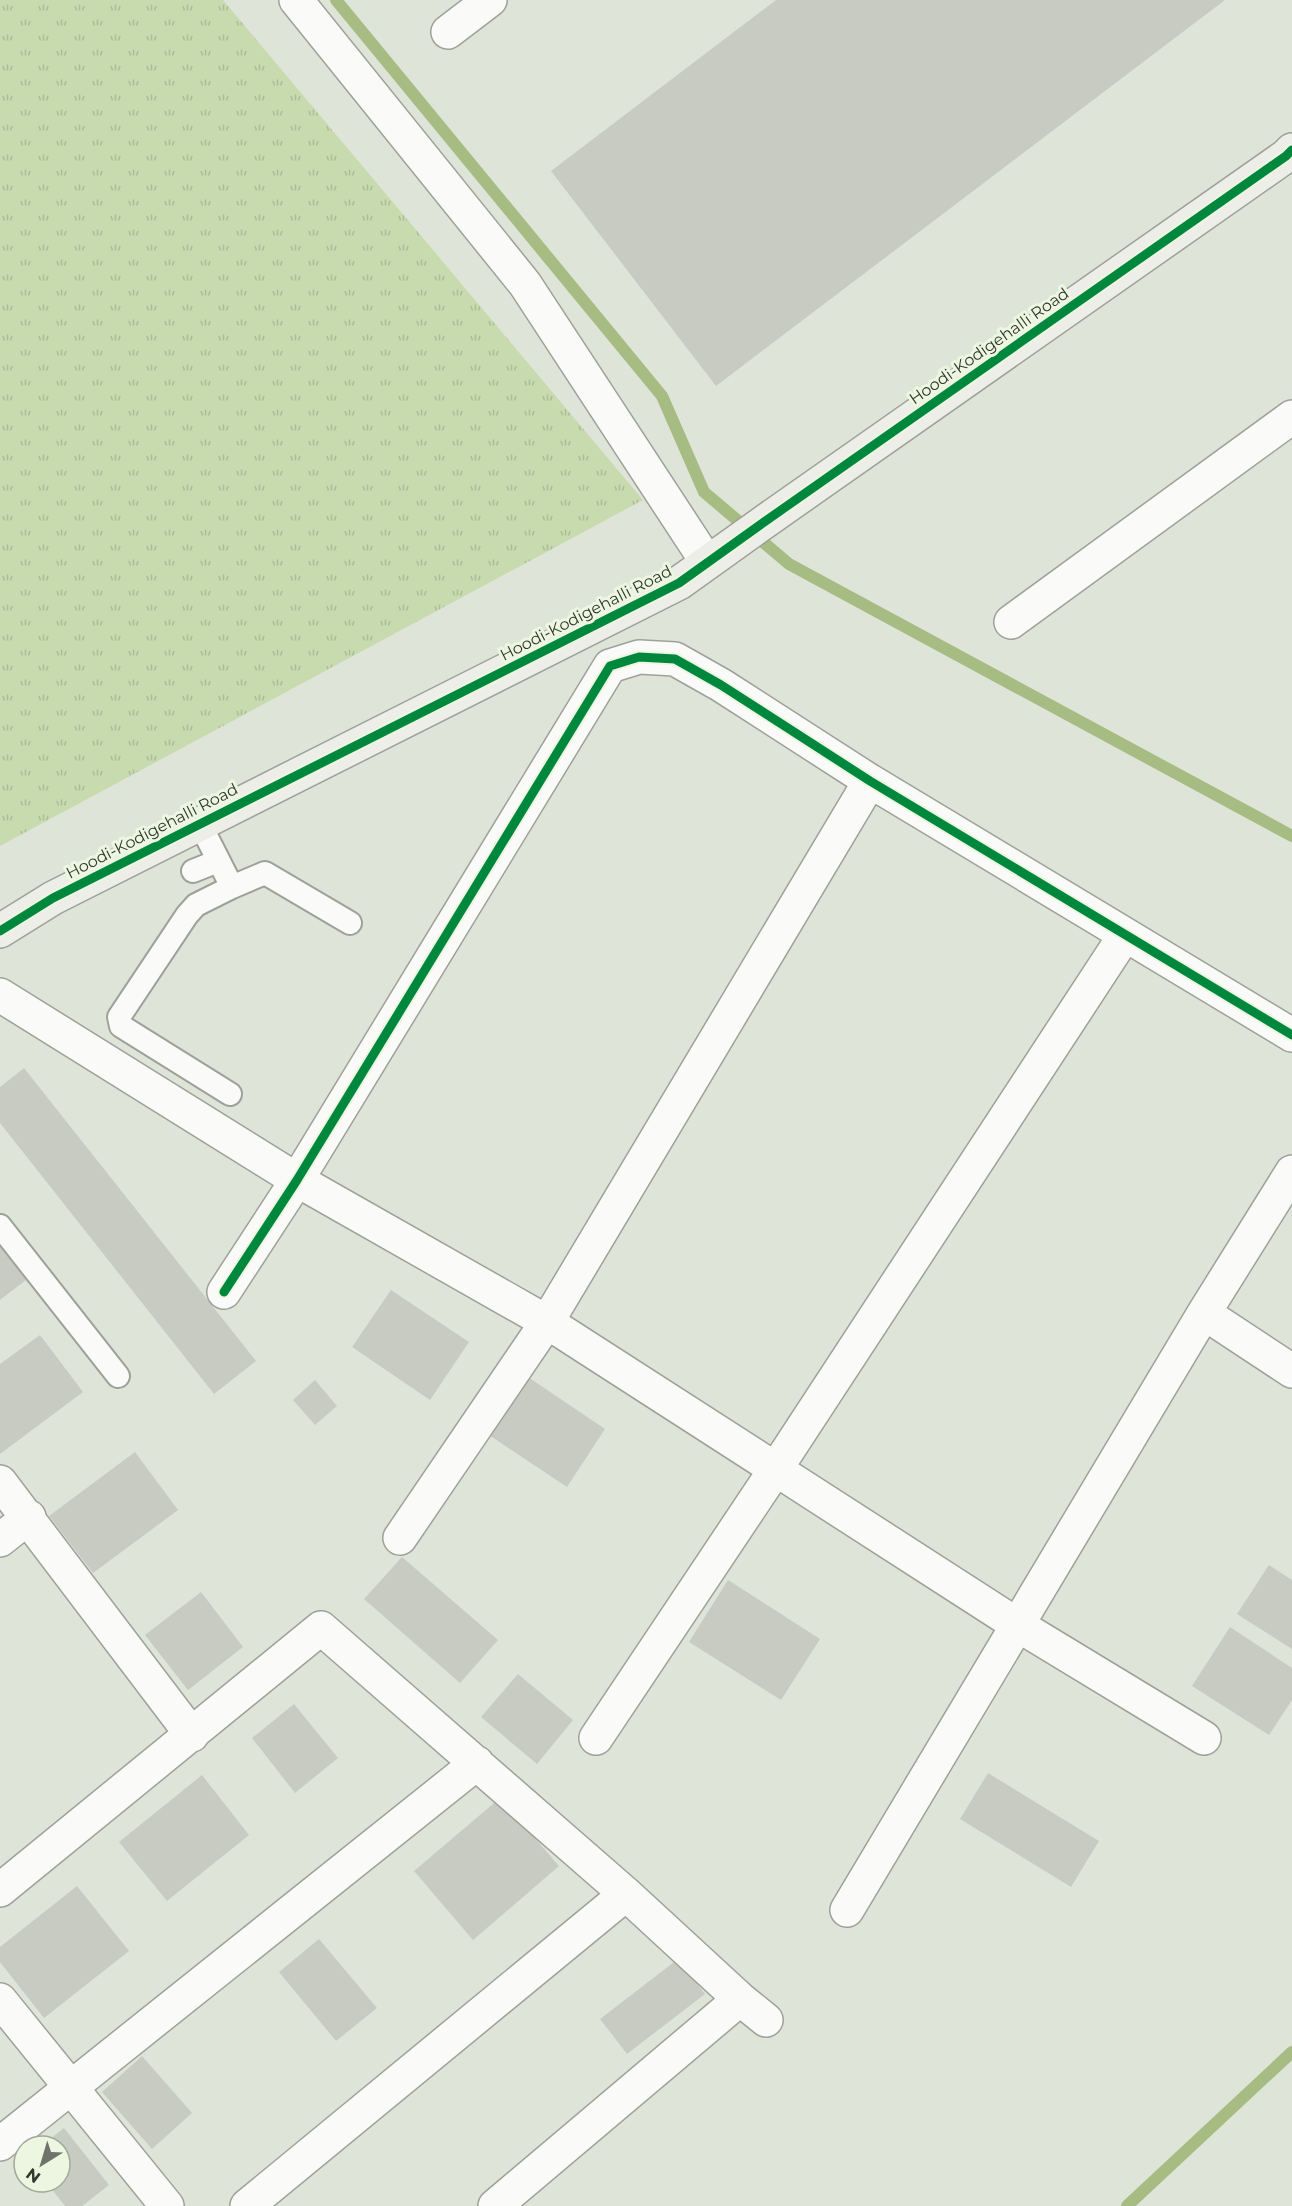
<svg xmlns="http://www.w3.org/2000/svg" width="1292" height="2206" font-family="Montserrat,sans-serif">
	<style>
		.grass { fill: url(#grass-tufts) }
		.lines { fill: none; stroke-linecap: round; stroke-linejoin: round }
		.stream { stroke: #a6bc82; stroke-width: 12 }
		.building { fill: #c7cbc2 }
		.lane-casing { stroke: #9ea199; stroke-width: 26 }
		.street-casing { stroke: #9ea199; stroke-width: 36 }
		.secondary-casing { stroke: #9ea199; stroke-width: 36 }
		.lane { stroke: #fafbf9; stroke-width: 22 }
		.street { stroke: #fafbf9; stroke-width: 33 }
		.secondary { stroke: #eceee7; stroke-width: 33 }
		.cycleway-casing { stroke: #edf6e1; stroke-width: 13 }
		.cycleway { stroke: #00873e; stroke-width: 9 }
		.labels { text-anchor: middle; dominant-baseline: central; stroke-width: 6; stroke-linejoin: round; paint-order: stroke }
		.street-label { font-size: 16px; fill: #32362e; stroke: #edf6e1 }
	</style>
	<defs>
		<pattern id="grass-tufts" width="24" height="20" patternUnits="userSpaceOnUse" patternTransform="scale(1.5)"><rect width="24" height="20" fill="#c8dbae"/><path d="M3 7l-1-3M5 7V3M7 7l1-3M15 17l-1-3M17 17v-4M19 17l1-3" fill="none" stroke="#acbd96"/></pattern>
	</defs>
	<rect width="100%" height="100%" fill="#dfe4d9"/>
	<!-- grass -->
	<path class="grass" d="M 0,0 L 223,0 L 643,500 L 0,846 Z"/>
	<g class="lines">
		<!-- stream -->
		<path class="stream" d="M 336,0 L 662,396 L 704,492 L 789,564 L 1292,836
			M 1127,2206 L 1292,2052"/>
	</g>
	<!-- building -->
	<path class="building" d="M 776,0 L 1225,0 L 716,386 L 551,171 Z
		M 24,1068 L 256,1361 L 214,1394 L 0,1123 L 0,1087 Z
		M 0,1247 L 26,1280 L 0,1300 Z
		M 391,1290 L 469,1342 L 430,1400 L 352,1347 Z
		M 40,1335 L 83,1392 L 0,1454 L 0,1364 Z
		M 528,1377 L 605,1429 L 567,1487 L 489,1435 Z
		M 315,1380 L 337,1406 L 315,1425 L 293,1400 Z
		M 135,1452 L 178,1510 L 93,1573 L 49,1516 Z
		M 402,1557 L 498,1640 L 460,1683 L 364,1599 Z
		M 1269,1565 L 1292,1580 L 1292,1649 L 1237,1614 Z
		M 728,1580 L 820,1639 L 781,1700 L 689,1642 Z
		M 201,1592 L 243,1647 L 188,1690 L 145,1635 Z
		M 1230,1627 L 1292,1668 L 1292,1700 L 1269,1735 L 1192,1686 Z
		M 518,1674 L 573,1720 L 537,1764 L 481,1717 Z
		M 294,1704 L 338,1758 L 295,1793 L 252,1738 Z
		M 988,1773 L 1099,1841 L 1071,1887 L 960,1819 Z
		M 202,1775 L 249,1835 L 167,1901 L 119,1842 Z
		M 500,1798 L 559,1866 L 473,1940 L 414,1871 Z
		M 77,1886 L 129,1951 L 44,2018 L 0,1962 L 0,1947 Z
		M 319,1939 L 377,2008 L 336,2041 L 279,1972 Z
		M 678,1959 L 705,1994 L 627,2054 L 600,2019 Z
		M 142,2056 L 192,2113 L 152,2149 L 102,2092 Z
		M 64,2128 L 109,2185 L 82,2206 L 65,2206 L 46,2182 L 60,2182 L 60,2146 L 41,2146 Z"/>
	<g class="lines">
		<!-- lane casing -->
		<g class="lane-casing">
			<path id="lane" d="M 200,824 L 232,887 L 265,873 L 350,923
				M 193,871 L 218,861
				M 230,1094 L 121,1026 L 119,1017 L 187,915 L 196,905 L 232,887
				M 0,1226 L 118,1376"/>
		</g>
		<!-- street casing -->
		<g class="street-casing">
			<path id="street" d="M 296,0 L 525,284 L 707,562
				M 448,32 L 490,0
				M 1011,622 L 1292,417
				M 0,995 L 297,1180 L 547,1322 L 1016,1624 L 1204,1738
				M 224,1292 L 297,1180 L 610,666 L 639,657 L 675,659 L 721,685 L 870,781 L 1292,1035
				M 1204,1313 L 1292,1371
				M 0,1482 L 192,1735
				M 400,1538 L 547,1322 L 870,781
				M 0,1540 L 29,1517
				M 596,1738 L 775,1470 L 1125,935
				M 0,1890 L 321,1628 L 626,1894 L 740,1999 L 766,2020
				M 847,1910 L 1204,1313 L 1292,1172
				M 0,2000 L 167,2206
				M 0,2144 L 477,1763
				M 247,2206 L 626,1894
				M 495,2206 L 740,1999"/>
		</g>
		<!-- secondary casing -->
		<g class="secondary-casing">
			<path id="secondary" d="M 0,931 L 53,898 L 679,583 L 767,520 L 1286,156 L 1292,150"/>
		</g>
		<!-- lane -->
		<use href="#lane" class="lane"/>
		<!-- street -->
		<use href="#street" class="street"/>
		<!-- secondary -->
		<use href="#secondary" class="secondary"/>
		<!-- cycleway casing -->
		<g class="cycleway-casing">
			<path id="cycleway" d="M 0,931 L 53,898 L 679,583 L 767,520 L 1286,156 L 1292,150
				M 224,1292 L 297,1180 L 610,666 L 639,657 L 675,659 L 721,685 L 870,781 L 1292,1035"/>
		</g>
		<!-- cycleway -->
		<use href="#cycleway" class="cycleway"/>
	</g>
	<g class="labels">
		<!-- street labels -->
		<g class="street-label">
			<text transform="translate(989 346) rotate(-35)">Hoodi-Kodigehalli Road</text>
			<text transform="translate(586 613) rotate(-27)">Hoodi-Kodigehalli Road</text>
			<text transform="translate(152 831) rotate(-27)">Hoodi-Kodigehalli Road</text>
		</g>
	</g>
	<!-- north arrow -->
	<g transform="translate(42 2164) rotate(217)"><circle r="28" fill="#edf6e1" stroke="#a2a999" stroke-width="1.5"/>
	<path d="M0-4.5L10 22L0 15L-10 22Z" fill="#6f736a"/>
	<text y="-9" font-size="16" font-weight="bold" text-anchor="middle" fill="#32362e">N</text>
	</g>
</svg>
